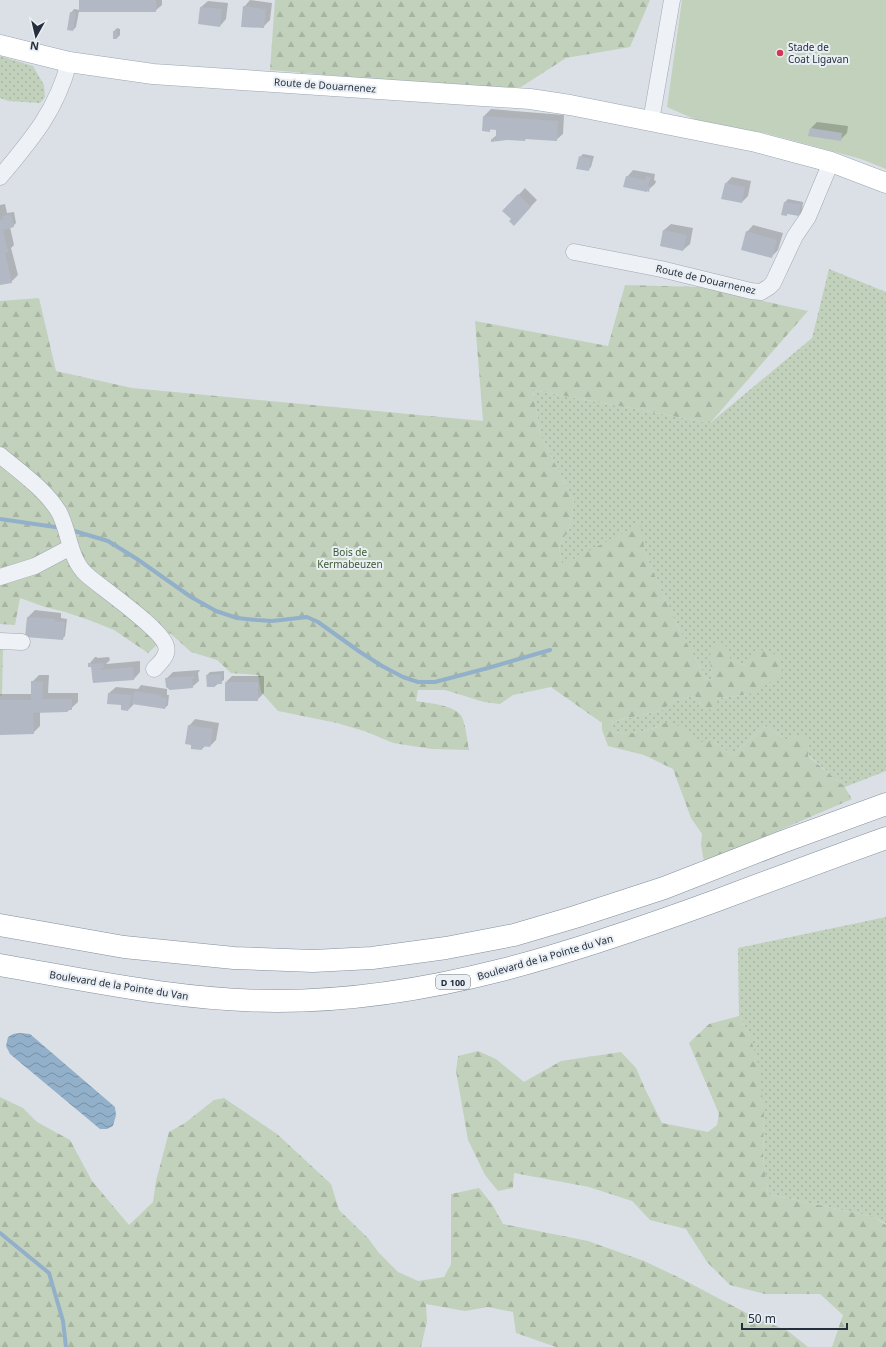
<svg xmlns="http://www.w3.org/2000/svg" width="886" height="1347" font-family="'Noto Sans',sans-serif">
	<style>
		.grass { fill: url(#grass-dots) }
		.forest { fill: url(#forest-firs) }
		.garden { fill: #c2d1bb }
		.water { fill: url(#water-waves) }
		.shadow { fill: #0003 }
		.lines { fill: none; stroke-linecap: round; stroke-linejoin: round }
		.stream { stroke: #92b0ca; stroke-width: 4 }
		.building { fill: #b2b9c4 }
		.minor-casing { stroke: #a0a7b1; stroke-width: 17 }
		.major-casing { stroke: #99a5b3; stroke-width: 21 }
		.highway-casing { stroke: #818e9e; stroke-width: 23 }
		.minor { stroke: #eef1f5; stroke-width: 16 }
		.major { stroke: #fff; stroke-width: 20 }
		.highway { stroke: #fff; stroke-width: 22 }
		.poi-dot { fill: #d73454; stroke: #eaeff4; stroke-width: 1.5 }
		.labels { text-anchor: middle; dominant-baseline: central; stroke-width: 4; stroke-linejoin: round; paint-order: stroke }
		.shield { fill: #eaeff4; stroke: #5f6874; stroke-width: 1 }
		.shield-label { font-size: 9px; font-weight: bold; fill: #242e3d }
		.poi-label { font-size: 10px; fill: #242e3d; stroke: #eaeff4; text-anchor: start }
		.street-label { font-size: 10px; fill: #242e3d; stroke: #eaeff4 }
		.park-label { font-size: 10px; fill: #3a5a30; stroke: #eaeff4 }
	</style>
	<defs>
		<pattern id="grass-dots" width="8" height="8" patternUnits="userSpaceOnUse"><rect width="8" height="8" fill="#c2d1bb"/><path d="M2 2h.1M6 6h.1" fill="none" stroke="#a7b4a2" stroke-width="1.8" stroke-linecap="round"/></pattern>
		<pattern id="forest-firs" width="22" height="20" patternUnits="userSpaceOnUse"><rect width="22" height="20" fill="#c2d1bb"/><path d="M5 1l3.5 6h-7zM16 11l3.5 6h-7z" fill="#a7b4a2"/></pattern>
		<pattern id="water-waves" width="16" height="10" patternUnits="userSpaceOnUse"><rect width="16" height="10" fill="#92b0ca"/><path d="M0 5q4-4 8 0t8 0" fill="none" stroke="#7790a5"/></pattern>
	</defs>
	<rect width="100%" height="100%" fill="#dbe0e7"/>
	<!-- grass -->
	<path class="grass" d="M 0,56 L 33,66 L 44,85 L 45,97 L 40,103 L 8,101 L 0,98 Z
		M 829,269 L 886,292 L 886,771 L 845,787 L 808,755 L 809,746 L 787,740 L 765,726 L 733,755 L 714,742 L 697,743 L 666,723 C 650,730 631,736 614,732 L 611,722 L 662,710 L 675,700 L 695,696 L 704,708 L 715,705 L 715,699 L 749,694 L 745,665 L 730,659 L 710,664 L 713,680 L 707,679 L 680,631 L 660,588 L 645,552 L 639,525 L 562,566 L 559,546 L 570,527 L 574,501 L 540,434 L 533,390 L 710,423 L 812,338 Z
		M 886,917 L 886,1224 L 874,1217 L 768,1194 L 763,1157 L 764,1116 L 750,1036 L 739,1016 L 738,948 Z"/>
	<!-- forest -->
	<path class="forest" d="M 275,0 L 650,0 L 630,47 L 566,58 L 521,87 L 467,87 L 270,70 Z
		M 625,285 L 701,287 L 808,311 L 710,423 L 533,390 L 540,434 L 574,501 L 570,527 L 559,546 L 562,565 L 640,524 L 645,552 L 660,588 L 680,631 L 707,679 L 713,680 C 711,668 706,653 716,643 L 722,643 L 729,649 L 730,659 L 745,665 L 760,650 L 780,656 L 782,673 L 769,683 L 749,694 L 715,699 L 715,707 L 711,710 L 704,708 L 695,696 L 675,700 L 662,710 L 611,722 L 614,732 C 627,735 641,732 654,728 C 661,726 665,721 672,723 C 682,726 690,737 697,742 L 714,742 L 733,755 L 765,726 L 787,740 L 796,734 L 807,739 L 809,746 L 808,756 L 844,786 L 852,799 L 724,854 L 704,862 L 701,845 L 702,834 L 691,818 L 673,769 L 644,755 L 608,746 L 602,730 L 602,723 L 551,687 L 513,695 L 500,704 L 484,702 L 445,690 L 418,690 L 416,701 C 428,703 456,705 462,717 C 466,726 467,740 469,750 L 432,749 L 393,743 L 367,732 L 337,723 L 278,711 L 261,692 L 258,675 L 231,673 L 217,660 L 191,652 L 170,633 L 148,653 L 114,630 L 89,620 L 65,612 L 45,607 L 20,598 L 15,625 L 0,624 L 0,301 L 39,298 L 56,371 L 132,388 L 483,421 L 475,321 L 608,346 Z
		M 0,649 L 3,650 L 2,695 L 0,696 Z
		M 739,1016 L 750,1036 L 760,1070 L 764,1116 L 763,1157 L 768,1194 L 874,1217 L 886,1225 L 886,1347 L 832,1347 L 843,1315 L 820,1294 L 765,1294 L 730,1285 L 707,1262 L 686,1229 L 650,1220 L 632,1201 L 589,1187 L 514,1173 L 513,1188 L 498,1191 L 485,1175 L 468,1140 L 456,1071 L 458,1056 L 478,1051 L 496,1059 L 524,1082 L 561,1061 L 621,1052 L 636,1068 L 646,1091 L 662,1123 L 708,1132 L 717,1125 L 719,1114 L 689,1043 L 709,1024 Z
		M 0,1097 L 23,1108 L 37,1122 L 70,1140 L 92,1181 L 129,1225 L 153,1202 L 156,1181 L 169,1132 L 185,1123 L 214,1100 L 224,1098 L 277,1134 L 331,1184 L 339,1210 L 368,1238 L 379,1253 L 398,1272 L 418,1281 L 444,1277 L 451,1264 L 451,1194 L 479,1188 L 492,1204 L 503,1224 L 588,1241 L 644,1261 L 680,1278 L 754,1317 L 788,1331 L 808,1347 L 556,1347 L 516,1333 L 513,1312 L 488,1307 L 465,1311 L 426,1304 L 427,1321 L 421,1347 L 0,1347 Z"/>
	<!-- garden -->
	<path class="garden" d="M 682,0 L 886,0 L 886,169 L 861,159 L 765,133 L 703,123 L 667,107 Z"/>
	<!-- water -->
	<path class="water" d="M 20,1033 L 30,1034 L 115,1107 L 116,1115 L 113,1126 L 107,1129 L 100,1129 L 10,1054 L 6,1046 L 8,1037 L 13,1034 Z"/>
	<!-- shadow -->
	<path class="shadow" d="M 80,0 L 162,0 L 162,5 L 155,11 L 79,11 L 76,27 L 73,30 L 71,13 L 74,9 L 80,10 Z
		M 250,0 L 272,3 L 270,20 L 263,27 L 244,7 Z
		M 208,1 L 228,3 L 226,19 L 220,26 L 201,7 Z
		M 117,28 L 120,29 L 120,35 L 117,38 L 114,31 Z
		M 491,109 L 564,115 L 563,134 L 556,140 L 527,138 L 525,140 L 492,139 L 497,135 L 497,129 L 483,130 L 484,116 Z
		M 817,122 L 848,126 L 847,133 L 840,140 L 811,128 Z
		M 583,154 L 594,156 L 591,167 L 588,170 L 580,157 Z
		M 633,170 L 655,174 L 654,180 L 656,181 L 655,184 L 647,191 L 627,177 Z
		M 732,177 L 751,181 L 748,196 L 742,202 L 726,183 Z
		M 525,188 L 537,200 L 514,224 L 512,219 L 504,211 Z
		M 788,199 L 803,202 L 802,212 L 799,215 L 788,213 L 786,215 L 782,214 L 785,202 Z
		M 5,204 L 7,213 L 14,212 L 16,223 L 13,226 L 10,227 L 14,245 L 11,248 L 18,275 L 11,282 L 0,283 L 0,205 Z
		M 671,224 L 693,228 L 690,244 L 683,250 L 661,246 L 664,230 Z
		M 753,225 L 783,233 L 778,250 L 771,257 L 747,232 Z
		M 35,610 L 61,613 L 61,618 L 67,619 L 65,636 L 62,639 L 26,636 L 28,617 Z
		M 95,657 L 97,657 L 97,658 L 109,657 L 110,660 L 106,664 L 140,661 L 140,672 L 134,679 L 93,682 L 92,666 L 89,664 Z
		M 200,670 L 198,673 L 199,681 L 192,687 L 166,679 L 173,672 Z
		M 224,671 L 224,680 L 215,686 L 207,675 L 210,672 Z
		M 39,675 L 49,675 L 48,693 L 78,693 L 78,702 L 67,712 L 40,712 L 40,726 L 33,733 L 0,734 L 0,694 L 32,694 L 32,682 Z
		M 232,676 L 264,676 L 264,693 L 257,700 L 226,682 Z
		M 141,685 L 167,689 L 167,695 L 169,695 L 168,705 L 165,708 L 135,703 L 128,710 L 109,693 L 116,687 L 138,689 Z
		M 195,719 L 219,723 L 216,740 L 210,746 L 205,746 L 202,749 L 189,726 Z"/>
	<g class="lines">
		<!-- stream -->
		<path class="stream" d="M 0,519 L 62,528
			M 71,530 L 108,541 L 137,559 L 191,597 L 216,611 L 237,618 L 257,620 L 272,621 L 307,617 L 318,622 L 360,652 L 382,666 L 403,677 L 418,682 L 435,682 L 488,668 L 550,650
			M 0,1233 L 49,1273 L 63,1321 L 66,1347"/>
	</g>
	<!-- building -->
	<path class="building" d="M 79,0 L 156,0 L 156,12 L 79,12 Z
		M 243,6 L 266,9 L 264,28 L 241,27 Z
		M 200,7 L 222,9 L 220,27 L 198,24 Z
		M 70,12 L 76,12 L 73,31 L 67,30 Z
		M 113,31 L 117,31 L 117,39 L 113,39 Z
		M 483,116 L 558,121 L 557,141 L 525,139 L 525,141 L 507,140 L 491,142 L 491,139 L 496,139 L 496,130 L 490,129 L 490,132 L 482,131 Z
		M 810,128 L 842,133 L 841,141 L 808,136 Z
		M 579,156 L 591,159 L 589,171 L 576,169 Z
		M 626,176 L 645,180 L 646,176 L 651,177 L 648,186 L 650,187 L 649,192 L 647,191 L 647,192 L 623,187 Z
		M 725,183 L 745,187 L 742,203 L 721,199 Z
		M 518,194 L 531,207 L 514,226 L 509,221 L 511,219 L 502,211 Z
		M 784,202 L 801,204 L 799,216 L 787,214 L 787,216 L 781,215 Z
		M 11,214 L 14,227 L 3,230 L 8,252 L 5,253 L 12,283 L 0,285 L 0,220 L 3,219 L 3,216 Z
		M 663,230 L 687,235 L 683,251 L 660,246 Z
		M 746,231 L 777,240 L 772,258 L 741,250 Z
		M 27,617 L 55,619 L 55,621 L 65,622 L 63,640 L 25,637 Z
		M 88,663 L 91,663 L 91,664 L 103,663 L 104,668 L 100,668 L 101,670 L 133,667 L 134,680 L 93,683 L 91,667 L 88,667 Z
		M 221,674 L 222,684 L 215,684 L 215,687 L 207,687 L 206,675 Z
		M 194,676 L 194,679 L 192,679 L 193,688 L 170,690 L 166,687 L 165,678 Z
		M 31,681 L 43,682 L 42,699 L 72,699 L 72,710 L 67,710 L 67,712 L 33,713 L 34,734 L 0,735 L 0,700 L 31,700 Z
		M 225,682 L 258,682 L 258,701 L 225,701 Z
		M 134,691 L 161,695 L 161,697 L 167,698 L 165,709 L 132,704 Z
		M 108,693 L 132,695 L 128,711 L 121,710 L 121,705 L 107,704 Z
		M 188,725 L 213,729 L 210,747 L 202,746 L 202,750 L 191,749 L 191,745 L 185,744 Z"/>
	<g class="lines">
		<!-- minor casing -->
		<g class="minor-casing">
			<path id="minor" d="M 651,121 L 672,0
				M 0,177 C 31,140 57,110 69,62
				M 574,252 L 661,269 L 751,291 L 761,292 L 769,287 L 773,283 L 795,236 L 808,217 L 831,162
				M 0,455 C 20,472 45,489 59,512 C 70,533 69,559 87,575 C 103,589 162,629 166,646 C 169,655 160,663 154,669
				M 0,577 L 35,566 L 71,547
				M 0,641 L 22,642"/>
		</g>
		<!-- major casing -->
		<g class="major-casing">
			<path id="major" d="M 0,45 L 69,62 L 153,74 L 483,96 L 530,99 L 570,105 L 756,142 L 831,162 L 886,183"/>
		</g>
		<!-- highway casing -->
		<g class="highway-casing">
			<path id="highway" d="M 0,925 L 124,947 L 234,958 L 313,961 L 372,958 L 446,948 L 514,935 L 575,917 L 664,888 L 782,842 L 886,804
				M 0,965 C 92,981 183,1001 277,1001 C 430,1001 576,952 718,900 C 774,879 830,858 886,838"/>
		</g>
		<!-- minor -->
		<use href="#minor" class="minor"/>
		<!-- major -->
		<use href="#major" class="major"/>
		<!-- highway -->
		<use href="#highway" class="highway"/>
	</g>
	<!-- markers -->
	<circle class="poi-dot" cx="780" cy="53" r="4"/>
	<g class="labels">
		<!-- shield labels -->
		<rect class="shield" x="436" y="975" width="34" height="14" rx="3"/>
		<g class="shield-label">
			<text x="453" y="982">D 100</text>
		</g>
		<!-- poi labels -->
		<g class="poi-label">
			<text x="788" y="47">Stade de<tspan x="788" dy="12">Coat Ligavan</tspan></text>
		</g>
		<!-- street labels -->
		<g class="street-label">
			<text transform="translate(325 85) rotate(4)">Route de Douarnenez</text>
			<text transform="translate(706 279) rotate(13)">Route de Douarnenez</text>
			<text transform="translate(545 957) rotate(-16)">Boulevard de la Pointe du Van</text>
			<text transform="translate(119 985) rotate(9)">Boulevard de la Pointe du Van</text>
		</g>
		<!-- park labels -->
		<g class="park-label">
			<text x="350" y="552">Bois de<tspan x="350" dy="12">Kermabeuzen</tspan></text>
		</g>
	</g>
	<!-- north arrow -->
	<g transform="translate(36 36) rotate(188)" stroke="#eaeff4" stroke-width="3" paint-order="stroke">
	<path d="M0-3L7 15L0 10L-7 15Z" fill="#242e3d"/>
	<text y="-6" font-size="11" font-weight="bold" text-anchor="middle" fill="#242e3d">N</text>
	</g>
	<!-- scale -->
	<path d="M742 1323v6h105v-6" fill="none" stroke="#242e3d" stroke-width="2"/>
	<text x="748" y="1323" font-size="12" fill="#242e3d" stroke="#eaeff4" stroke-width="3" paint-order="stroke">50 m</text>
</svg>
